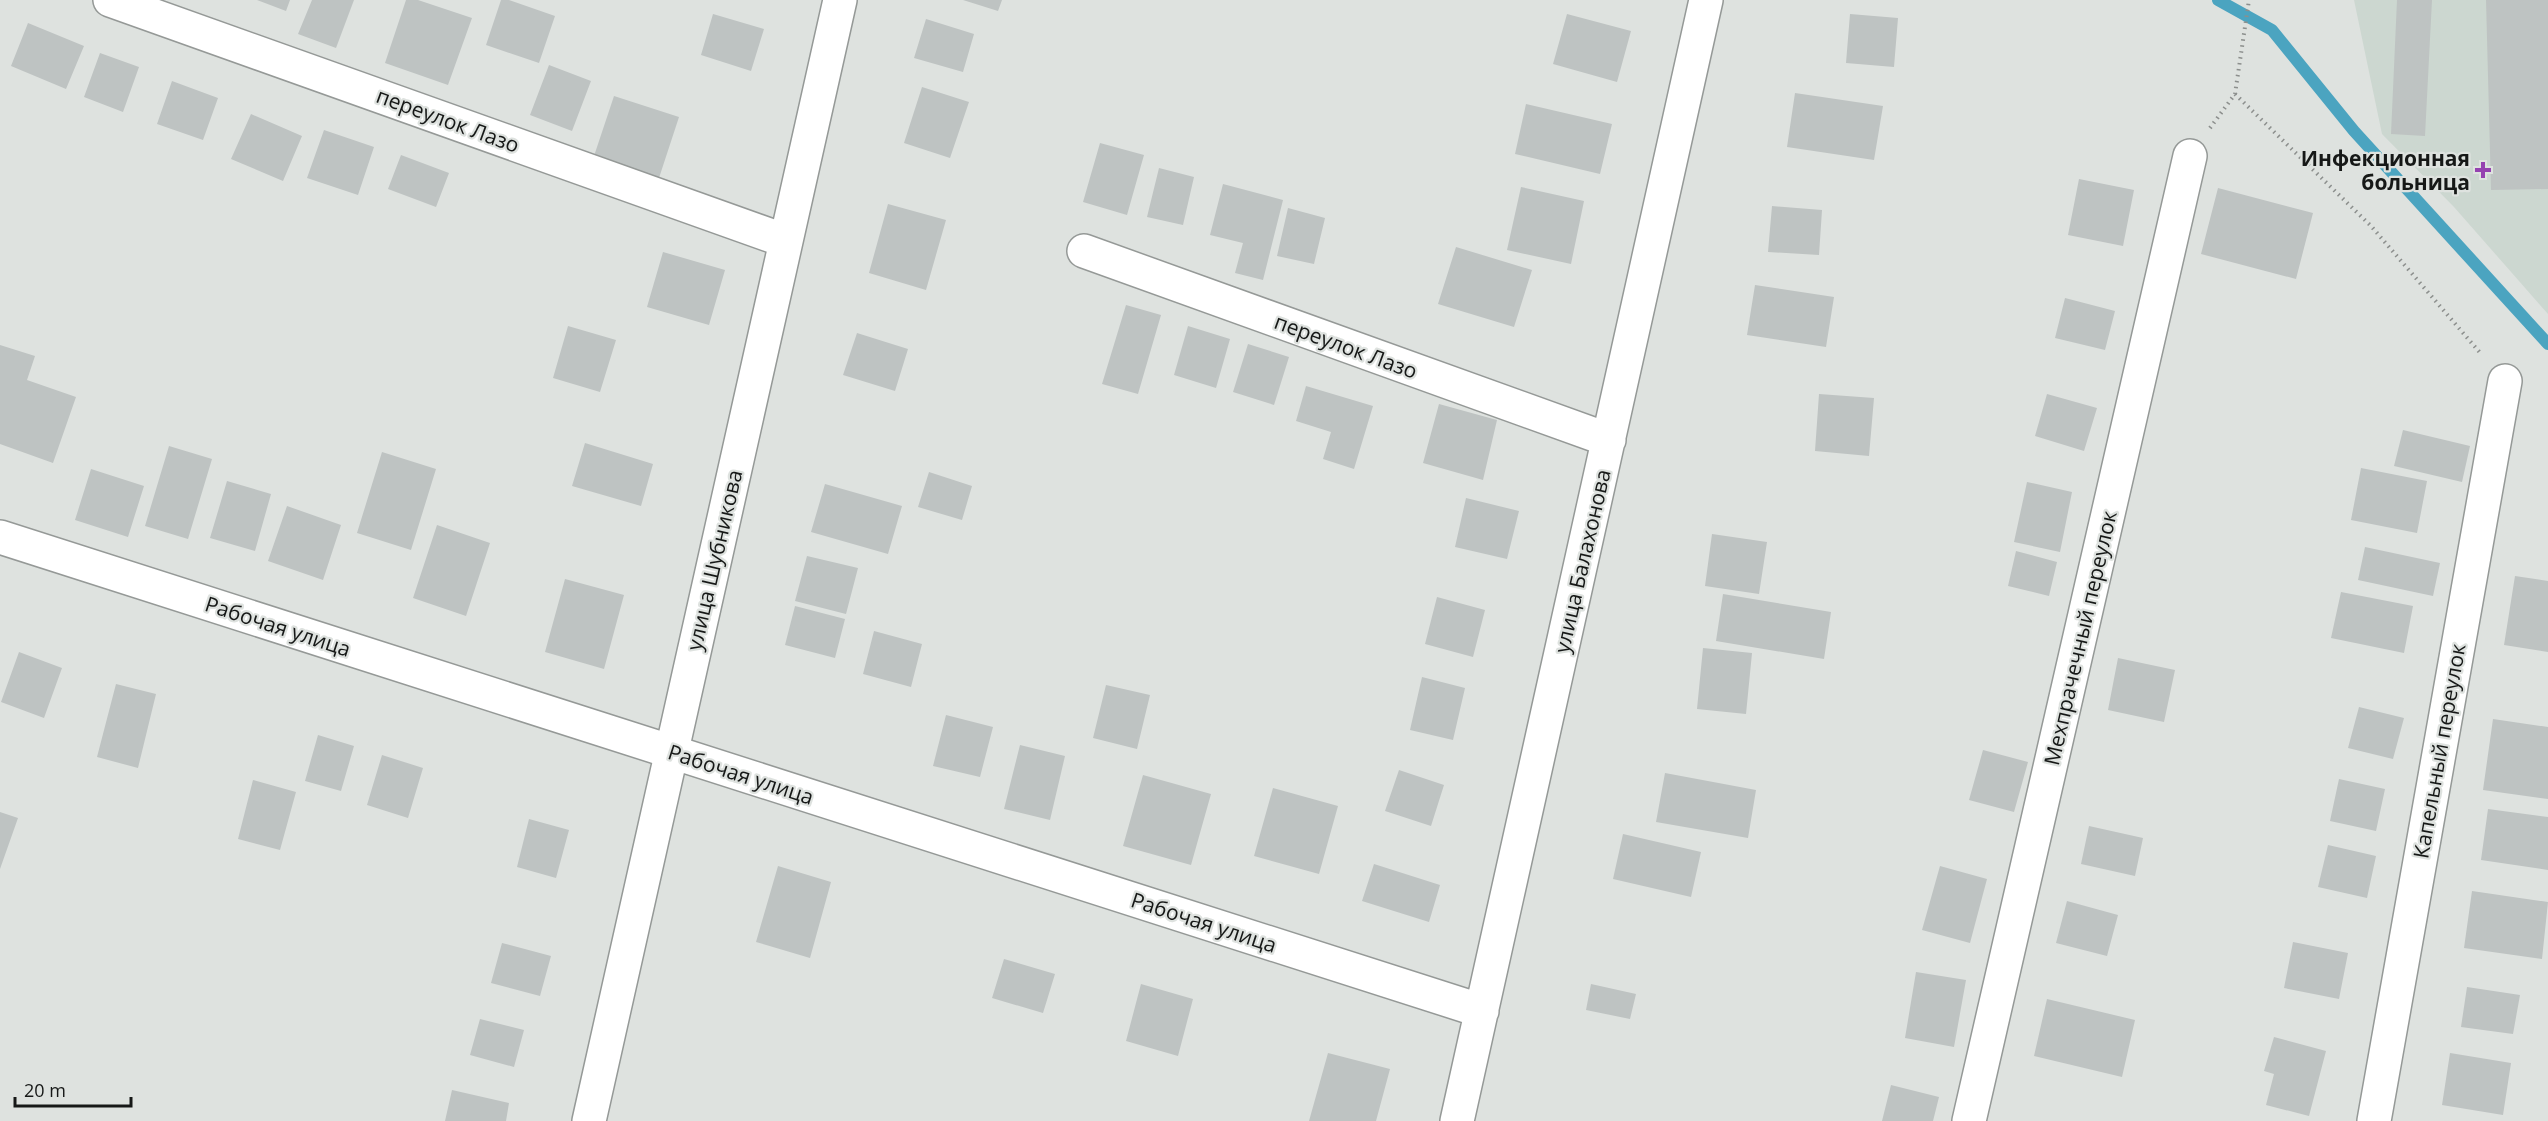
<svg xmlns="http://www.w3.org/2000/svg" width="2548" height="1121" font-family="'Open Sans',sans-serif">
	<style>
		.built { fill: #ccd7d0 }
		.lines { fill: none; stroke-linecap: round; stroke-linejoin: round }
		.stream { stroke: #4ba4c0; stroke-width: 12 }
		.building { fill: #bec3c2 }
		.minor-casing { stroke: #959997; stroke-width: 36 }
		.path { stroke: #8c8f8d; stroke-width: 4; stroke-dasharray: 1.5 4.5; stroke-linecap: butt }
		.minor { stroke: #fff; stroke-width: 33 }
		.poi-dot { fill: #9542b0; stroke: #dee2df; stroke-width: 2 }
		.labels { text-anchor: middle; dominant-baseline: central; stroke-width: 4.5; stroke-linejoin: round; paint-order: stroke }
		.street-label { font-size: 21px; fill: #161817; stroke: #dee2df }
		.poi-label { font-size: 21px; font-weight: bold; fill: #161817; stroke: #dee2df; text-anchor: end }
	</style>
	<rect width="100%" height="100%" fill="#dee2df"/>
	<!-- built -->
	<path class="built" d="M 2354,0 L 2548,0 L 2548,314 L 2454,207 L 2382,134 Z"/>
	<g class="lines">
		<!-- stream -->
		<path class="stream" d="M 2218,0 L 2272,30 L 2354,131 L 2548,344"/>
	</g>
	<!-- building -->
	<path class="building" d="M 257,0 L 290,0 L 286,11 Z
		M 312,0 L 354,0 L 336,48 L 298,34 Z
		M 406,0 L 418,0 L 472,18 L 448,85 L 385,63 Z
		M 501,0 L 509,0 L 555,16 L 539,63 L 486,45 Z
		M 963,0 L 1002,0 L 998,11 Z
		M 2397,0 L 2432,0 L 2425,136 L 2391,134 Z
		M 2486,0 L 2548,0 L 2548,189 L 2491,190 Z
		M 713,14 L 764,29 L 751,71 L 701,55 Z
		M 1567,14 L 1631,31 L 1617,82 L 1553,64 Z
		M 1850,14 L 1898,18 L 1894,67 L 1846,63 Z
		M 926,19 L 974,34 L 963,72 L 914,58 Z
		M 28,23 L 84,46 L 66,89 L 11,66 Z
		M 100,53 L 139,67 L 123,112 L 84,97 Z
		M 549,65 L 591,81 L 572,131 L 530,115 Z
		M 172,81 L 218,98 L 203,140 L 157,124 Z
		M 922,87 L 969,102 L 950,158 L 904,143 Z
		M 1795,93 L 1883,106 L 1874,160 L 1787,147 Z
		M 614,96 L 679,117 L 658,181 L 593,159 Z
		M 1526,104 L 1612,124 L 1600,174 L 1515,154 Z
		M 251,114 L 302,136 L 283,181 L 231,159 Z
		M 324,130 L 374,147 L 358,195 L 307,178 Z
		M 1100,143 L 1144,155 L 1127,215 L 1083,202 Z
		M 401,155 L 449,173 L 436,207 L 388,189 Z
		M 1159,168 L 1194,177 L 1183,225 L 1147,217 Z
		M 2079,179 L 2134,190 L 2123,246 L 2068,235 Z
		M 1223,184 L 1283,200 L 1263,280 L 1235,273 L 1243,243 L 1210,235 Z
		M 1521,187 L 1584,201 L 1571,264 L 1507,250 Z
		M 2218,188 L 2313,213 L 2296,279 L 2201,254 Z
		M 888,204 L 946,220 L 926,290 L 869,273 Z
		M 1772,206 L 1822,210 L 1819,255 L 1768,252 Z
		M 1288,208 L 1325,218 L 1314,264 L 1277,256 Z
		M 1456,247 L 1532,270 L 1514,327 L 1438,304 Z
		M 663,252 L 725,270 L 709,325 L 647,307 Z
		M 1755,285 L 1834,297 L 1826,347 L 1747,335 Z
		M 2065,298 L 2115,311 L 2105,350 L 2055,338 Z
		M 1126,305 L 1161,315 L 1138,394 L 1102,384 Z
		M 568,326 L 616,340 L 600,392 L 553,378 Z
		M 1188,326 L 1230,339 L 1216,388 L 1174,375 Z
		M 857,333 L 908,349 L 895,391 L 843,375 Z
		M 1248,344 L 1289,357 L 1274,405 L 1233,392 Z
		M 0,345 L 35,356 L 27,380 L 76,397 L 53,463 L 0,444 Z
		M 1306,386 L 1373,406 L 1354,469 L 1323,459 L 1331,432 L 1296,421 Z
		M 1819,394 L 1874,398 L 1869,456 L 1815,451 Z
		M 2047,394 L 2097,408 L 2084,451 L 2035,436 Z
		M 1439,404 L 1497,420 L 1483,480 L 1423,463 Z
		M 2403,430 L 2470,446 L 2462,482 L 2394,466 Z
		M 585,443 L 653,464 L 641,506 L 572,486 Z
		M 169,446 L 212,459 L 188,539 L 145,526 Z
		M 382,452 L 436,469 L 411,550 L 357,533 Z
		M 2361,468 L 2427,481 L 2417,533 L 2351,520 Z
		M 91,469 L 144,486 L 128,537 L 75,520 Z
		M 929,472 L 972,486 L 962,520 L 918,507 Z
		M 227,481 L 271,494 L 255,551 L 210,538 Z
		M 2027,482 L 2072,492 L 2060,552 L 2014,542 Z
		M 825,484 L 902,506 L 888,554 L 811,532 Z
		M 1466,498 L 1519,511 L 1507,559 L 1455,547 Z
		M 287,506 L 341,525 L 323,580 L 268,561 Z
		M 437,525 L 490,543 L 466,616 L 413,598 Z
		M 1712,534 L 1767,542 L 1759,594 L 1705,586 Z
		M 2365,547 L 2440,563 L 2433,596 L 2358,580 Z
		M 2016,551 L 2057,562 L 2049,596 L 2008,586 Z
		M 807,556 L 858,568 L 846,614 L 795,601 Z
		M 2515,576 L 2548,581 L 2548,652 L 2504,645 Z
		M 565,579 L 624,595 L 604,669 L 545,652 Z
		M 2341,592 L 2413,606 L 2404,653 L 2331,638 Z
		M 1723,594 L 1831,612 L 1824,659 L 1716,641 Z
		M 1437,597 L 1485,610 L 1473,657 L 1425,644 Z
		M 795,606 L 845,619 L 835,658 L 785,645 Z
		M 874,631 L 922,644 L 911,687 L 863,674 Z
		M 1703,648 L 1752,653 L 1746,714 L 1697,709 Z
		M 19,652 L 62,668 L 44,718 L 1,702 Z
		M 2118,658 L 2175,670 L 2164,722 L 2108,710 Z
		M 1422,677 L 1465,688 L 1453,740 L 1410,730 Z
		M 116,684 L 156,694 L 138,768 L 97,757 Z
		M 1106,685 L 1150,695 L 1137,749 L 1093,738 Z
		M 2359,707 L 2404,718 L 2393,759 L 2348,748 Z
		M 946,715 L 993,727 L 980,777 L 933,766 Z
		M 2493,719 L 2548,727 L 2548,799 L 2483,790 Z
		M 318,735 L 354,746 L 341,791 L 305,781 Z
		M 1020,745 L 1065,756 L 1050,820 L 1004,809 Z
		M 1983,750 L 2028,762 L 2014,812 L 1969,800 Z
		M 382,755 L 423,768 L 408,818 L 367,805 Z
		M 1399,770 L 1444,785 L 1431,826 L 1385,811 Z
		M 1665,773 L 1756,790 L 1748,838 L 1656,822 Z
		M 1143,775 L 1211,794 L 1191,865 L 1123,846 Z
		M 2339,779 L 2385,789 L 2376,831 L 2330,821 Z
		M 253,780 L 296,792 L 280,850 L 238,839 Z
		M 1273,788 L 1338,806 L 1319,874 L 1254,856 Z
		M 2488,809 L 2548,817 L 2548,870 L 2481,860 Z
		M 0,812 L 18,818 L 0,869 Z
		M 529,819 L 569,830 L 556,878 L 517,867 Z
		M 2089,826 L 2143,838 L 2135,876 L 2081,864 Z
		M 1623,834 L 1701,852 L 1691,897 L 1613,879 Z
		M 2328,845 L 2376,856 L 2367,898 L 2318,887 Z
		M 1374,864 L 1440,885 L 1429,922 L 1362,901 Z
		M 778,866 L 831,882 L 810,958 L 756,942 Z
		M 1940,866 L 1987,879 L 1970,943 L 1922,930 Z
		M 2472,891 L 2548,902 L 2542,959 L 2464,948 Z
		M 2067,901 L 2118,915 L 2107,956 L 2056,943 Z
		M 2293,942 L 2348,953 L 2339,999 L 2284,988 Z
		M 502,943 L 551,956 L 540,996 L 491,983 Z
		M 1004,959 L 1055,974 L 1043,1013 L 992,998 Z
		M 1916,972 L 1966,980 L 1954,1047 L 1905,1038 Z
		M 1141,984 L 1193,999 L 1178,1056 L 1126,1041 Z
		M 1591,984 L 1636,994 L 1630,1019 L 1586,1010 Z
		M 2467,987 L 2520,995 L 2513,1034 L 2461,1027 Z
		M 2047,999 L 2135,1020 L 2122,1077 L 2034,1056 Z
		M 480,1019 L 524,1030 L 514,1067 L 470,1055 Z
		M 2274,1037 L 2326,1051 L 2309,1116 L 2266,1105 L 2274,1074 L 2264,1071 Z
		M 1328,1053 L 1390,1069 L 1376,1121 L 1309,1121 Z
		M 2450,1053 L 2511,1063 L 2503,1115 L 2442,1105 Z
		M 1891,1085 L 1939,1097 L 1933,1121 L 1882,1121 Z
		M 452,1090 L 509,1103 L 506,1121 L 445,1121 Z"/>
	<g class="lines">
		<!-- minor casing -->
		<g class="minor-casing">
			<path id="minor" d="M 110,0 L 786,241
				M 1084,251 L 1609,440
				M 0,537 L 1482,1011
				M 589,1121 L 840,0
				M 1457,1121 L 1706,0
				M 1969,1121 L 2190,156
				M 2374,1121 L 2505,381"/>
		</g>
		<!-- path -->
		<path class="path" d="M 2235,94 L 2371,226 L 2482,355
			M 2210,128 L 2235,94 L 2249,0"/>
		<!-- minor -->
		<use href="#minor" class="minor"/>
	</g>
	<!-- markers -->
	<path class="poi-dot" d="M2480 161h6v6h6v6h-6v6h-6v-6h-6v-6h6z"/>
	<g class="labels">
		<!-- street labels -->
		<g class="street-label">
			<text transform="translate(448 120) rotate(20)">переулок Лазо</text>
			<text transform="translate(1346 346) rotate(20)">переулок Лазо</text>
			<text transform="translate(714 560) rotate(-77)">улица Шубникова</text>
			<text transform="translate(1582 561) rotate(-77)">улица Балахонова</text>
			<text transform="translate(278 626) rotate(18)">Рабочая улица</text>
			<text transform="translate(2080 638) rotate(-77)">Мехпрачечный переулок</text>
			<text transform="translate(2439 751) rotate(-80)">Капельный переулок</text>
			<text transform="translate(741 774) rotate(18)">Рабочая улица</text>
			<text transform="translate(1204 922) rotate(18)">Рабочая улица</text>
		</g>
		<!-- poi labels -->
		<g class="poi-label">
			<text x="2470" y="158">Инфекционная<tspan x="2470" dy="24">больница</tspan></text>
		</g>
	</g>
	<!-- scale -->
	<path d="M15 1097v9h116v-9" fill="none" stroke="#161817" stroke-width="3"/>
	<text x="24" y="1097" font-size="18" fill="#161817" stroke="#dee2df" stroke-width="4.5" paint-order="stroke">20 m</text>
</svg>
